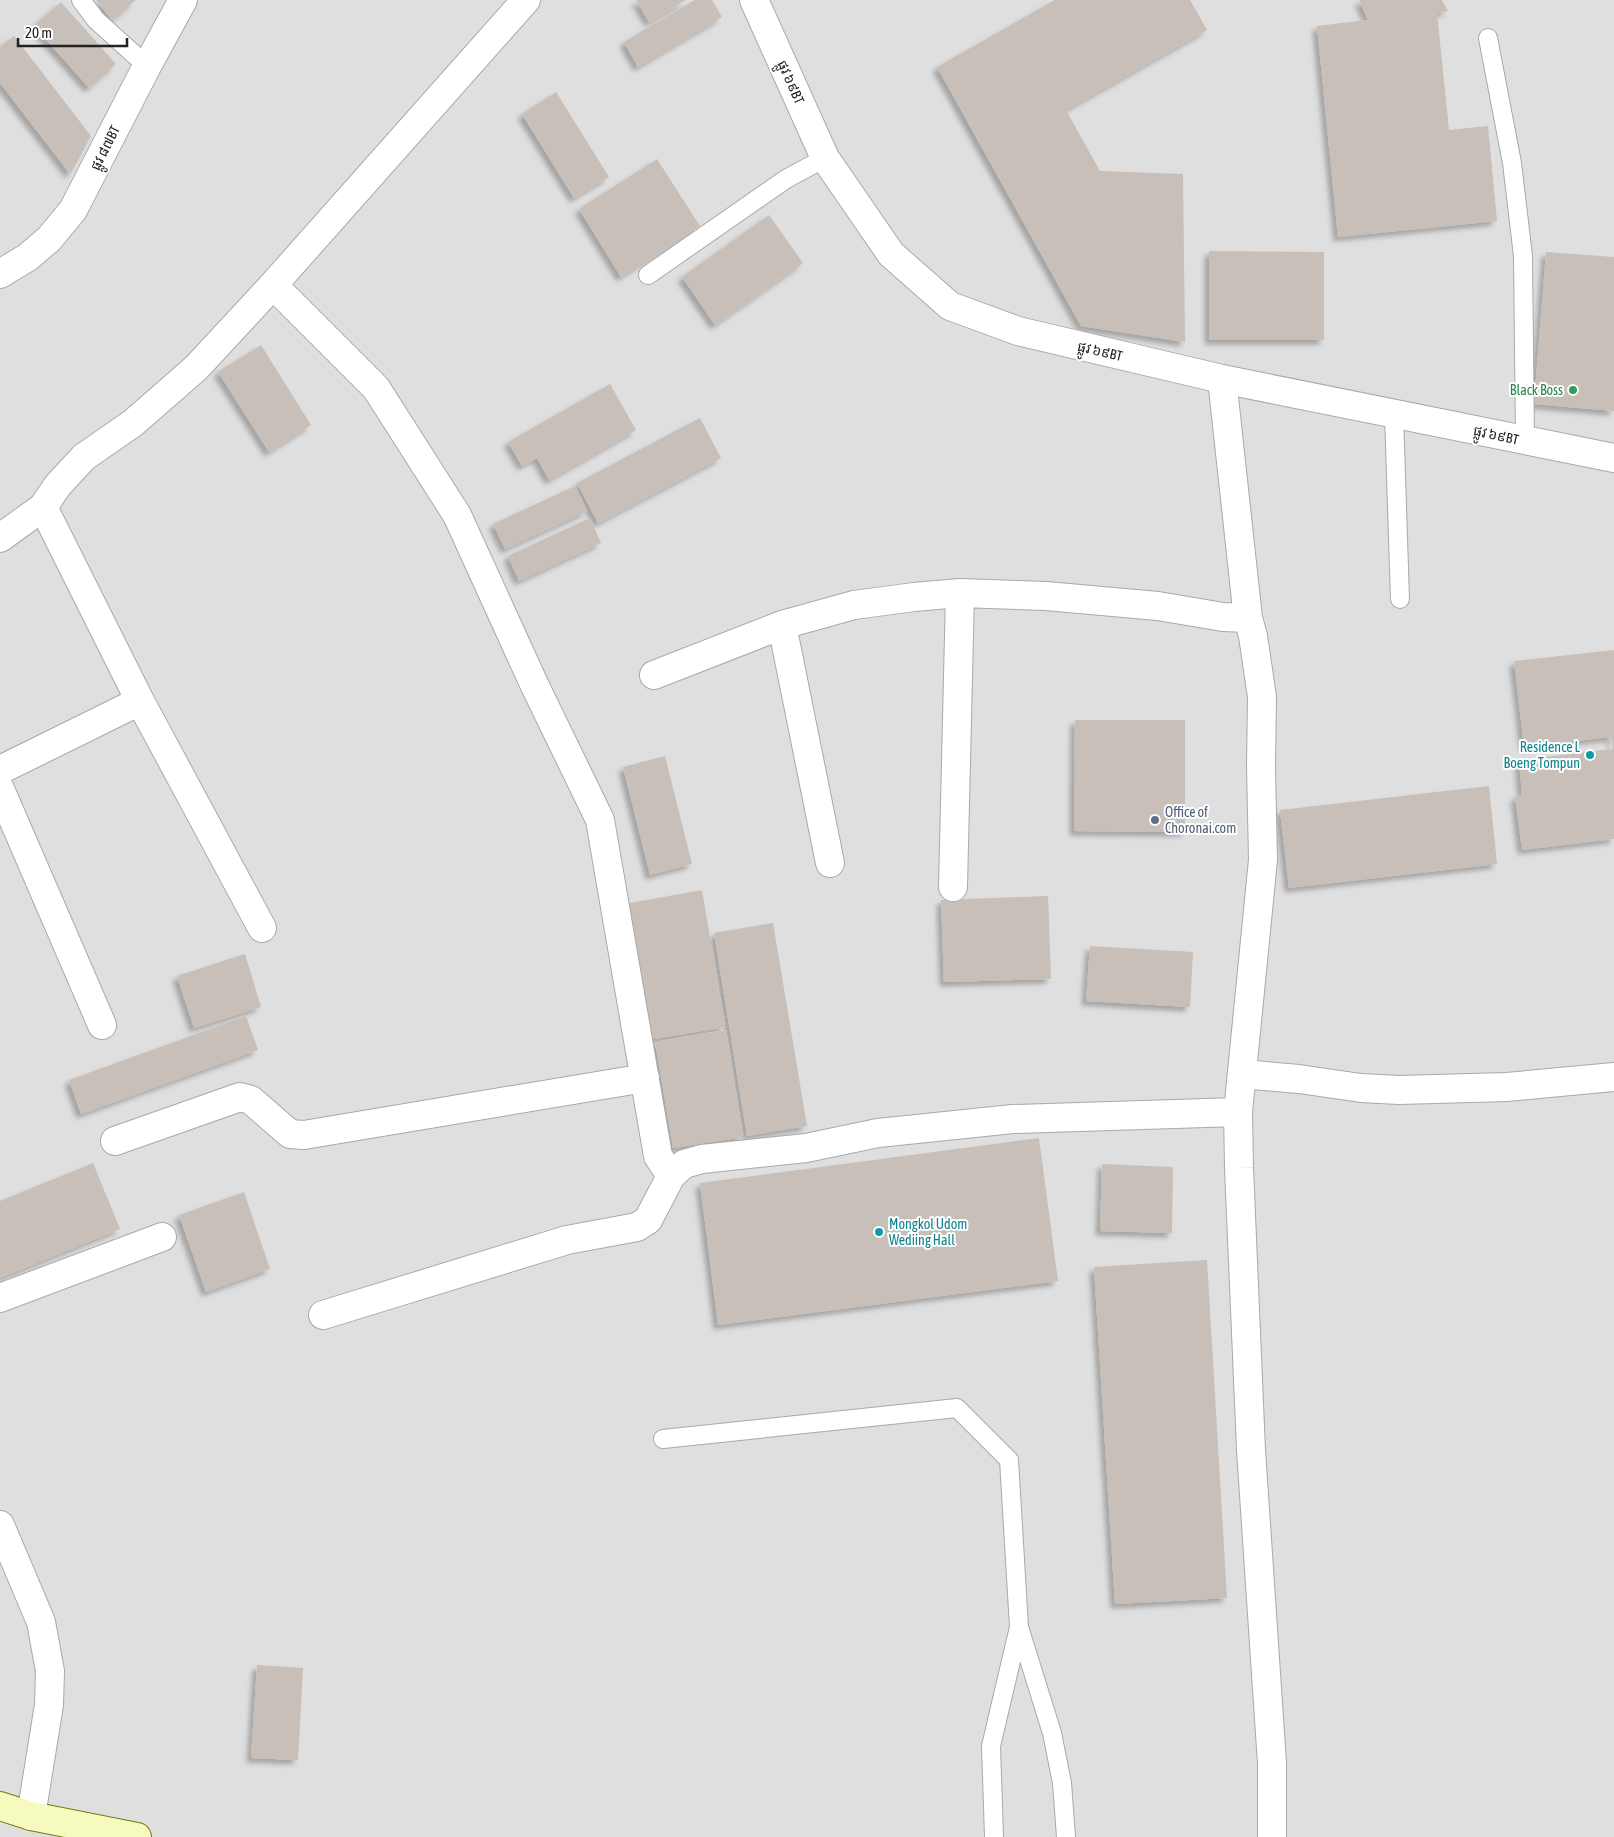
<svg xmlns="http://www.w3.org/2000/svg" width="1614" height="1837" font-family="'Asap Condensed','Noto Sans Khmer',sans-serif">
	<style>
		.residential { fill: #e0dfdf }
		.building { fill: #c7bfb8; filter: url(#shadow) }
		.lines { fill: none; stroke-linecap: round; stroke-linejoin: round }
		.service-casing { stroke: #a9a9a9; stroke-width: 20 }
		.minor-casing { stroke: #a9a9a9; stroke-width: 30 }
		.tertiary-casing { stroke: #a9a9a9; stroke-width: 30 }
		.secondary-casing { stroke: #707d05; stroke-width: 30 }
		.service { stroke: #fff; stroke-width: 18 }
		.minor { stroke: #fff; stroke-width: 28 }
		.tertiary { stroke: #fff; stroke-width: 28 }
		.secondary { stroke: #f7fabf; stroke-width: 28 }
		.leisure-dot { fill: #2e9e5b; stroke: #fff; stroke-width: 2 }
		.culture-dot { fill: #0f9aa8; stroke: #fff; stroke-width: 2 }
		.service-dot { fill: #5c6f8a; stroke: #fff; stroke-width: 2 }
		.labels { text-anchor: middle; dominant-baseline: central; stroke-width: 4; stroke-linejoin: round; paint-order: stroke }
		.street-label { font-size: 14px; fill: #222; stroke: #fff }
		.leisure-label { font-size: 14px; fill: #27864d; stroke: #fff; text-anchor: end }
		.culture-label { font-size: 14px; fill: #0d838f; stroke: #fff; text-anchor: end }
		.service-label { font-size: 14px; fill: #4e5e75; stroke: #fff; text-anchor: start }
	</style>
	<defs>
		<filter id="shadow"><feDropShadow dx="-4.5" dy="4.5" stdDeviation="2.5" flood-color="#0004"/></filter>
	</defs>
	<rect width="100%" height="100%" fill="#f2efe9"/>
	<!-- residential -->
	<path class="residential" d="M 0,0 L 1614,0 L 1614,1837 L 0,1837 Z"/>
	<!-- building -->
	<path class="building" d="M 96,0 L 136,0 L 112,20 Z
		M 636,0 L 686,0 L 649,22 Z
		M 695,0 L 712,0 L 722,17 L 638,67 L 624,42 Z
		M 1055,0 L 1190,0 L 1207,30 L 1066,110 L 1100,171 L 1183,174 L 1185,342 L 1081,326 L 937,67 Z
		M 1359,0 L 1442,0 L 1448,11 L 1437,13 L 1449,130 L 1488,126 L 1497,221 L 1338,237 L 1317,26 L 1368,20 Z
		M 61,2 L 116,64 L 89,88 L 34,26 Z
		M 14,36 L 91,136 L 70,174 L 0,83 L 0,47 Z
		M 556,92 L 609,177 L 574,198 L 522,114 Z
		M 657,159 L 700,226 L 621,277 L 579,209 Z
		M 769,215 L 803,263 L 715,325 L 682,277 Z
		M 1209,251 L 1324,252 L 1324,340 L 1209,340 Z
		M 1546,252 L 1614,257 L 1614,411 L 1534,404 Z
		M 261,345 L 311,425 L 269,452 L 218,372 Z
		M 610,384 L 636,430 L 549,480 L 537,458 L 522,466 L 508,442 Z
		M 700,418 L 721,458 L 598,523 L 577,483 Z
		M 575,486 L 587,511 L 505,549 L 493,524 Z
		M 590,518 L 601,543 L 519,581 L 508,556 Z
		M 1614,650 L 1614,839 L 1522,850 L 1515,796 L 1522,795 L 1519,760 L 1613,749 L 1611,737 L 1524,747 L 1514,661 Z
		M 1075,720 L 1185,720 L 1185,832 L 1074,831 Z
		M 665,756 L 692,864 L 650,875 L 623,767 Z
		M 1489,786 L 1497,864 L 1289,888 L 1280,810 Z
		M 702,890 L 725,1027 L 648,1040 L 625,904 Z
		M 1048,896 L 1051,979 L 944,982 L 941,900 Z
		M 773,923 L 807,1126 L 747,1136 L 714,933 Z
		M 1090,946 L 1193,952 L 1190,1007 L 1086,1001 Z
		M 245,954 L 261,1007 L 194,1028 L 177,976 Z
		M 246,1016 L 258,1050 L 81,1114 L 69,1080 Z
		M 726,1030 L 743,1137 L 673,1148 L 655,1042 Z
		M 1039,1138 L 1058,1281 L 718,1325 L 700,1183 Z
		M 93,1163 L 120,1229 L 0,1278 L 0,1201 Z
		M 1102,1164 L 1173,1167 L 1172,1233 L 1100,1231 Z
		M 244,1192 L 270,1269 L 206,1292 L 179,1215 Z
		M 1207,1260 L 1227,1598 L 1115,1604 L 1094,1267 Z
		M 257,1665 L 303,1668 L 298,1760 L 251,1758 Z"/>
	<g class="lines">
		<!-- service casing -->
		<g class="service-casing">
			<path id="service" d="M 81,0 L 96,20 L 147,66
				M 1488,38 L 1512,163 L 1523,256 L 1525,441
				M 648,275 L 786,179 L 825,158
				M 1394,414 L 1400,599
				M 663,1439 L 957,1408 L 1009,1460 L 1019,1627 L 1052,1733 L 1062,1783 L 1066,1837
				M 994,1837 L 991,1746 L 1019,1627"/>
		</g>
		<!-- minor casing -->
		<g class="minor-casing">
			<path id="minor" d="M 0,274 L 28,257 L 49,239 L 73,210 L 147,66 L 183,0
				M 273,285 L 376,388 L 457,515 L 534,684 L 600,820 L 658,1156 L 671,1176
				M 1222,379 L 1248,618 L 1253,636 L 1262,697 L 1261,767 L 1263,860 L 1238,1112 L 1239,1168 L 1251,1450 L 1272,1763 L 1272,1837
				M 43,507 L 140,701 L 262,928
				M 782,625 L 830,863
				M 654,675 L 782,625 L 854,605 L 914,597 L 960,593 L 1046,596 L 1158,606 L 1223,617 L 1248,618
				M 0,770 L 140,701
				M 0,789 L 102,1025
				M 953,887 L 960,593
				M 1242,1074 L 1299,1079 L 1361,1088 L 1399,1090 L 1507,1087 L 1614,1077
				M 115,1141 L 240,1097 L 251,1100 L 290,1134 L 304,1135 L 645,1078
				M 0,1298 L 162,1237
				M 323,1315 L 567,1240 L 637,1227 L 648,1220 L 671,1176 L 684,1164 L 702,1159 L 806,1148 L 878,1133 L 1013,1119 L 1238,1112
				M 0,1525 L 41,1622 L 50,1671 L 49,1705 L 31,1816"/>
		</g>
		<!-- tertiary casing -->
		<g class="tertiary-casing">
			<path id="tertiary" d="M 754,0 L 825,158 L 891,254 L 950,306 L 1018,331 L 1222,379 L 1614,458
				M 0,538 L 43,507 L 58,485 L 84,457 L 133,423 L 196,368 L 273,285 L 526,0"/>
		</g>
		<!-- secondary casing -->
		<g class="secondary-casing">
			<path id="secondary" d="M 0,1806 L 31,1816 L 137,1837"/>
		</g>
		<!-- service -->
		<use href="#service" class="service"/>
		<!-- minor -->
		<use href="#minor" class="minor"/>
		<!-- tertiary -->
		<use href="#tertiary" class="tertiary"/>
		<!-- secondary -->
		<use href="#secondary" class="secondary"/>
	</g>
	<!-- markers -->
	<circle class="leisure-dot" cx="1573" cy="390" r="5"/>
	<g class="culture-dot">
		<circle cx="1590" cy="755" r="5"/>
		<circle cx="879" cy="1232" r="5"/>
	</g>
	<circle class="service-dot" cx="1155" cy="820" r="5"/>
	<g class="labels">
		<!-- street labels -->
		<g class="street-label">
			<text transform="translate(791 82) rotate(66)">ផ្លូវ ៦៩BT</text>
			<text transform="translate(105 148) rotate(-63)">ផ្លូវ ៨៧BT</text>
			<text transform="translate(1100 351) rotate(13)">ផ្លូវ ៦៩BT</text>
			<text transform="translate(1496 435) rotate(12)">ផ្លូវ ៦៩BT</text>
		</g>
		<!-- leisure labels -->
		<g class="leisure-label">
			<text x="1563" y="390">Black Boss</text>
		</g>
		<!-- culture labels -->
		<g class="culture-label">
			<text x="1580" y="747">Residence L<tspan x="1580" dy="16">Boeng Tompun</tspan></text>
			<text x="889" y="1224" text-anchor="start">Mongkol Udom<tspan x="889" dy="16">Wediing Hall</tspan></text>
		</g>
		<!-- service labels -->
		<g class="service-label">
			<text x="1165" y="812">Office of<tspan x="1165" dy="16">Choronai.com</tspan></text>
		</g>
	</g>
	<!-- scale -->
	<path d="M18 38v8h109v-8" fill="none" stroke="#222222" stroke-width="2.5"/>
	<text x="25" y="38" font-size="15" fill="#222222" stroke="#ffffff" stroke-width="4" paint-order="stroke">20 m</text>
</svg>
